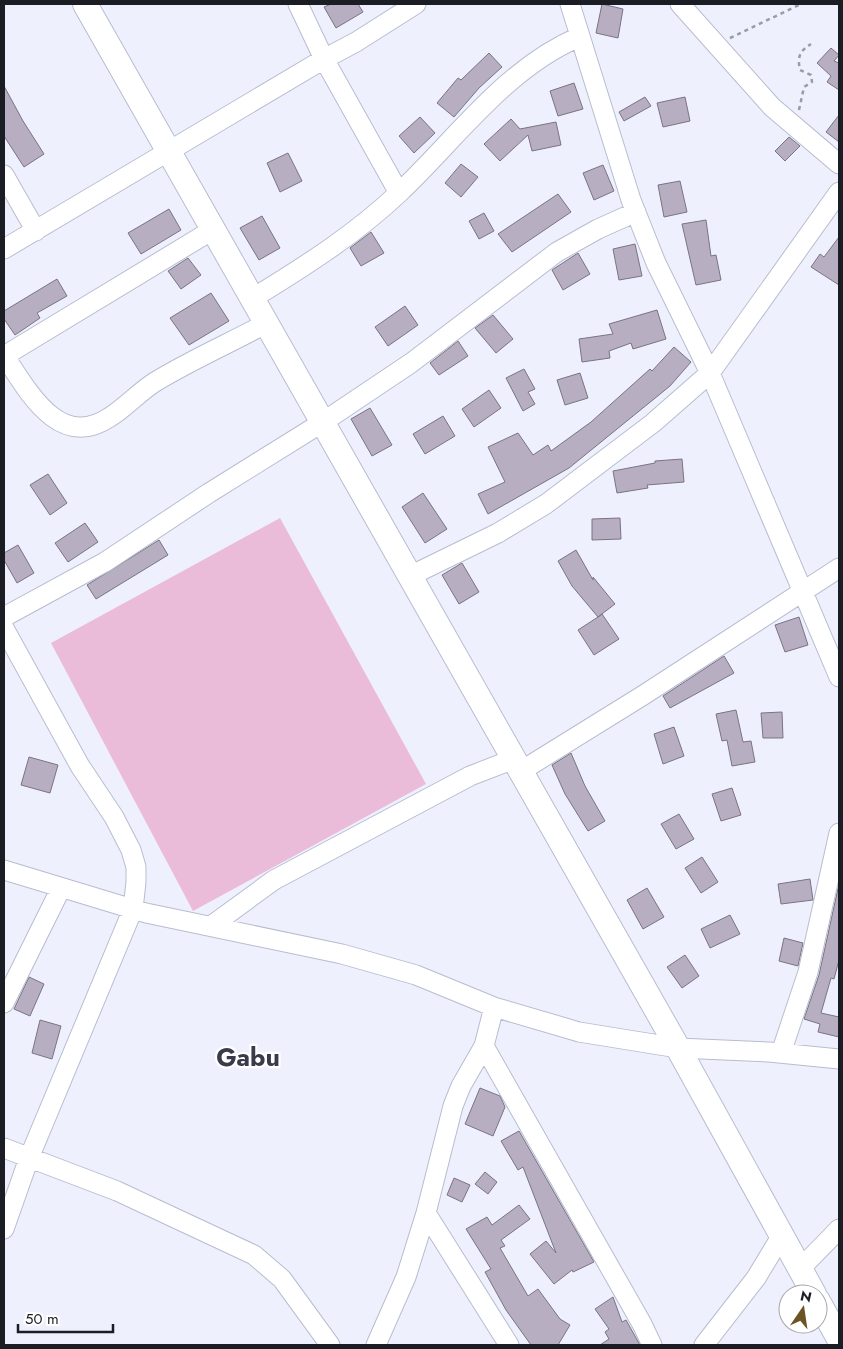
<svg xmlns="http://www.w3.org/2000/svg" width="843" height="1349" font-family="Jost,sans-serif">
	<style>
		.green { fill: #ebbbda }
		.building { fill: #b7afc1; stroke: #7a7383 }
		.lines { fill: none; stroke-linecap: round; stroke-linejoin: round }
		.minor-casing { stroke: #b7bdcf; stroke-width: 21 }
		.major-casing { stroke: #b7bdcf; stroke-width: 26 }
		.path { stroke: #999ba5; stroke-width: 2.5; stroke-dasharray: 4 4; stroke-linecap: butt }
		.minor { stroke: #fff; stroke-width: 19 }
		.major { stroke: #fff; stroke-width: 24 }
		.labels { text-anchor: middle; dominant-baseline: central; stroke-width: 4.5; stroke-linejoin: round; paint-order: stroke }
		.town-label { font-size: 25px; font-weight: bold; fill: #373b4a; stroke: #fff }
	</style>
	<rect width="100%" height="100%" fill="#eef1fd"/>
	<!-- green -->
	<path class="green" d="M 280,518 L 426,784 L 193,911 L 51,643 Z"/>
	<!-- building -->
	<path class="building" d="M 331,4 L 358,4 L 363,12 L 336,28 L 324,7 Z
		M 602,4 L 623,9 L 618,38 L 596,33 Z
		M 831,48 L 839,55 L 834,61 L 839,63 L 839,90 L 827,82 L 831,76 L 817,63 Z
		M 489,53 L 502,67 L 479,88 L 454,117 L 437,103 L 458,78 L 461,80 Z
		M 574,83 L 583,109 L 558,116 L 550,91 Z
		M 4,86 L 23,121 L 44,154 L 24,167 L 4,136 Z
		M 645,97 L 651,106 L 624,121 L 619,112 Z
		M 685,97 L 690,121 L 663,127 L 657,103 Z
		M 839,115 L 839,142 L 826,132 Z
		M 420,117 L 435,133 L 414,153 L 399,136 Z
		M 511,119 L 520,129 L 556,122 L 561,145 L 532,151 L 528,135 L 500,161 L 484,144 Z
		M 789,137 L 800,146 L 785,161 L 775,151 Z
		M 288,153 L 302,181 L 280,192 L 267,163 Z
		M 461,164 L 478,177 L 461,197 L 445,183 Z
		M 603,165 L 614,191 L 594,200 L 583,173 Z
		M 680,181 L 687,212 L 664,217 L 658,185 Z
		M 558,194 L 571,212 L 512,252 L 498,234 Z
		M 169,209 L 181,230 L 141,254 L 128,233 Z
		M 484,213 L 494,231 L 479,239 L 469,221 Z
		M 262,216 L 280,248 L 259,260 L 240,228 Z
		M 706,220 L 711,256 L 716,255 L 721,280 L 696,285 L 682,224 Z
		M 371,232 L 384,253 L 361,266 L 350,248 Z
		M 839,237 L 839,285 L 811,267 L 820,254 L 824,257 Z
		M 635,244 L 642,276 L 619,280 L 613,249 Z
		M 578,253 L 590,274 L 563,290 L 552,270 Z
		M 188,258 L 201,275 L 181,289 L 168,271 Z
		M 57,279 L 67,296 L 37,313 L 40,318 L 15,335 L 4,319 L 4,311 Z
		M 211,293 L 229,321 L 189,345 L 170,318 Z
		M 405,306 L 418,325 L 388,346 L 375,327 Z
		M 657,310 L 666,339 L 633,349 L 631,343 L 609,351 L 610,358 L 582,362 L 579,339 L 613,334 L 609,324 Z
		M 493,315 L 513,339 L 496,353 L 475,328 Z
		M 458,341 L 468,356 L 439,375 L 430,363 Z
		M 674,347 L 691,362 L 670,386 L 569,468 L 488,514 L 478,494 L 505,482 L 488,447 L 518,433 L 533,455 L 548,445 L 551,451 L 591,422 L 650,369 L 652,371 Z
		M 524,369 L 535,389 L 528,392 L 535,404 L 523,411 L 506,378 Z
		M 580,373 L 588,398 L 565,405 L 557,380 Z
		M 489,390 L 501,408 L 474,427 L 462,409 Z
		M 370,408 L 392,445 L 372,456 L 351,419 Z
		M 443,416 L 455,436 L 425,454 L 413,434 Z
		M 682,459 L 684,482 L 647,485 L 648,488 L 617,493 L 613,471 L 655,463 L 655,461 Z
		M 48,474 L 67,503 L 50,515 L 30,485 Z
		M 423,493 L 447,529 L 425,543 L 402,507 Z
		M 620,518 L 621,539 L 592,540 L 592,519 Z
		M 85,523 L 98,542 L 68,562 L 55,543 Z
		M 159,540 L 168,555 L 96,599 L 87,585 Z
		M 18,545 L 34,573 L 17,583 L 4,560 L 4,553 Z
		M 576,550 L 593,580 L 593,577 L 615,604 L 598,617 L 602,614 L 619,639 L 594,655 L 578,630 L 598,617 L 572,586 L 558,561 Z
		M 462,563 L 479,592 L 459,604 L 442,575 Z
		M 799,617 L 808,645 L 785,652 L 775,625 Z
		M 724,656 L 734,673 L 670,708 L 663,696 Z
		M 736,710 L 743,742 L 751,741 L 755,762 L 732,766 L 727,740 L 722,741 L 716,714 Z
		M 782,712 L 783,738 L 763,738 L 761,713 Z
		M 674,727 L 684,756 L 663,764 L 654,734 Z
		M 571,753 L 585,786 L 605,821 L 588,831 L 565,794 L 552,765 Z
		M 29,757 L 58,765 L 50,793 L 21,785 Z
		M 732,788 L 741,815 L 721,821 L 712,794 Z
		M 679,814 L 694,839 L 676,849 L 661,824 Z
		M 702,857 L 718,882 L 701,893 L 685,868 Z
		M 810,879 L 813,900 L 781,904 L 778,884 Z
		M 839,884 L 839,960 L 834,979 L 831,978 L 821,1013 L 839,1017 L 839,1037 L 818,1032 L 820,1024 L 804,1019 L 819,975 Z
		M 647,888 L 664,917 L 643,929 L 627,900 Z
		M 730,915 L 740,934 L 710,948 L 701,929 Z
		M 784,938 L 803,943 L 798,966 L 779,961 Z
		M 685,955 L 699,976 L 682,988 L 667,967 Z
		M 29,977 L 44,984 L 30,1016 L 14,1009 Z
		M 40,1020 L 61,1026 L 52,1059 L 32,1053 Z
		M 480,1088 L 500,1096 L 505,1107 L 493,1136 L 465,1124 Z
		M 519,1131 L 594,1262 L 573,1272 L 572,1270 L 554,1284 L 530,1254 L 546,1241 L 556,1253 L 523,1167 L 518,1170 L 501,1141 Z
		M 485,1172 L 497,1182 L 488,1194 L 475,1184 Z
		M 454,1178 L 470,1185 L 462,1202 L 447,1195 Z
		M 519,1205 L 530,1219 L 501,1240 L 505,1246 L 500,1248 L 528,1296 L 538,1289 L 560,1319 L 570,1325 L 558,1345 L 531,1345 L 506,1310 L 485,1272 L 491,1269 L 466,1229 L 487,1217 L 492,1225 Z
		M 613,1297 L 622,1322 L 626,1320 L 640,1345 L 600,1345 L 609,1339 L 605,1332 L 609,1329 L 595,1309 Z"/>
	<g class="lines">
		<!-- minor casing -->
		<g class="minor-casing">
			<path id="minor" d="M 298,4 L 324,59 L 399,193
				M 570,4 L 631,200 L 656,263 L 710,373 L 839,677
				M 680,4 L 772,107 L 839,164
				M 4,175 L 36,231
				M 4,249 L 324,59 L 356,42 L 416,4
				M 253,298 C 304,267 357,233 400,192 C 456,139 506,68 579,37
				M 4,355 C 28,391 59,451 110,417 C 126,407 139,392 155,382 C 191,360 230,343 267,323
				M 4,356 L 214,229
				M 410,576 L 498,533 L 546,504 L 653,423 L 710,373 L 839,192
				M 4,617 L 105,562 L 209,493 L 323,422 L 411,363 L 557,252 L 598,229 L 636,212
				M 4,628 L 80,766 L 114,817 L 131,850 L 136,867 L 136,882 L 133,909 L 29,1158 L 4,1229
				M 521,771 L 642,696 L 839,568
				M 4,870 L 146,913 L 342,954 L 416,975 L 494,1007 L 579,1032 L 678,1048 L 769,1052 L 839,1059
				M 211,926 L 274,880 L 470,776 L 514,759
				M 4,1003 L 61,888
				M 484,1046 L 642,1324 L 652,1345
				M 781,1053 L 808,972 L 839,833
				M 4,1148 L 117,1191 L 254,1255 L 282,1279 L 330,1345
				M 426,1213 L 509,1345
				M 800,1269 L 839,1229
				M 376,1345 L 406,1277 L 426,1213 L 453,1106 L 461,1086 L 484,1046 L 494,1007
				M 704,1345 L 756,1278 L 782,1235"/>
		</g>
		<!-- major casing -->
		<g class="major-casing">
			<path id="major" d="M 85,4 L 678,1048 L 814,1294
				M 818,1301 L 839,1339"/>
		</g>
		<!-- path -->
		<path class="path" d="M 730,38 L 801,4
			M 799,110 L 804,87 L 812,82 L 811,75 L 800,70 C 797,56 800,51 811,44"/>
		<!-- minor -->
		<use href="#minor" class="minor"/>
		<!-- major -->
		<use href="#major" class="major"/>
	</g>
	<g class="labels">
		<!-- town labels -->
		<g class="town-label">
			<text x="248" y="1057">Gabu</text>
		</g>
	</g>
	<!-- border -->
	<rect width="843" height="1349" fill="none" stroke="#1b1d24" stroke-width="10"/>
	<!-- north arrow -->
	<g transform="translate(803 1309) rotate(13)"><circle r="24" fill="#ffffff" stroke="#a4a5a7"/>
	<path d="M0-4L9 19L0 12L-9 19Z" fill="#6b5323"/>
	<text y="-8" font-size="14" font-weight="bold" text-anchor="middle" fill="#1b1d24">N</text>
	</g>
	<!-- scale -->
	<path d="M18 1324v8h95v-8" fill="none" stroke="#1b1d24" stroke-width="2.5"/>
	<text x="25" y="1324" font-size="15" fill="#1b1d24" stroke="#ffffff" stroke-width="4" paint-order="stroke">50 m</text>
</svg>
